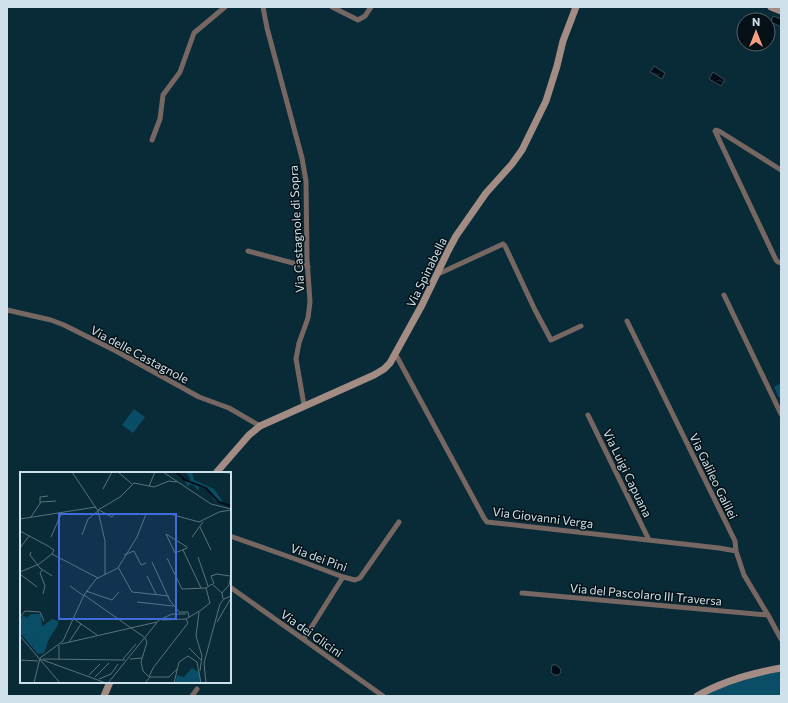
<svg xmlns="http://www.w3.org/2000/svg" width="788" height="703" font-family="Commissioner,sans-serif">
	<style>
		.green { fill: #094d66 }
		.water { fill: url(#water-ripples); stroke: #3e4c56 }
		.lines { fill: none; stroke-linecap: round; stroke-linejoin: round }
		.street { stroke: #766762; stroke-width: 5 }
		.secondary { stroke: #a38c84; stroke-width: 7 }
		.labels { text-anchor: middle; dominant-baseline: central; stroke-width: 3; stroke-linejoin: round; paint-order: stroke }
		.street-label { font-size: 12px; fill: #cee0e9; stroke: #051117 }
		.inset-river { fill: none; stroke: #000d17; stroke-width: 2 }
		.inset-road { fill: none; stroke: #58737e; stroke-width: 1 }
		.view { fill: #406bdb; fill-opacity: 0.15; stroke: #406bdb; stroke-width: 2 }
		.inset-edge { fill: none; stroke: #cee0e9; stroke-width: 2 }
	</style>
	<defs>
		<pattern id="water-ripples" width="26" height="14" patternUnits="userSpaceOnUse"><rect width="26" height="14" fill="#000d17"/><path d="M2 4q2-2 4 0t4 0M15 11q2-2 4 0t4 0" fill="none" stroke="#243039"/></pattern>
	</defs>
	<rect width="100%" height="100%" fill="#092a37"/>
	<!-- green -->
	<path class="green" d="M 781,383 L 781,397 L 779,398 L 774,387 Z
		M 134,409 L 145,417 L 133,433 L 122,425 Z
		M 781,671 L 781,696 L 704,696 C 729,684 754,676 781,671 Z"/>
	<!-- water -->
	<path class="water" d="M 773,16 L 781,19 L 781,27 L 771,22 Z
		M 654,66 L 665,73 L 662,79 L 650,72 Z
		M 713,72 L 725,80 L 721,86 L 709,79 Z
		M 552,665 L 557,665 L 558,667 L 560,668 L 561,672 L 559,675 L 554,675 L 551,672 Z"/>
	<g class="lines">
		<!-- street -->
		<path class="street" d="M 263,7 L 267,28 L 302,158 L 306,181 L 307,259 L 310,302 L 308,318 L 299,343 L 296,359 L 304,405
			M 332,7 L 358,20 L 365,16 L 371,7
			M 152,140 L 160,119 L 163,95 L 180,72 L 194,33 L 225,7
			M 781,170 L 719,131 L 716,130 L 715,131 L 776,260 L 778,262 L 781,263
			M 248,251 L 308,267
			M 436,275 L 503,244 L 505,246 L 535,310 L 551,340 L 581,326
			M 724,295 L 781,414
			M 7,310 L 51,320 L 64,325 L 116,351 L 199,397 L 229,408 L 260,426
			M 627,321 L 735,541 L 736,551 L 744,575 L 768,615 L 781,639
			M 396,355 L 484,518 L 487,522 L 719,548 L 736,551
			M 588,415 L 649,540
			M 230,536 L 298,560 L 343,577 L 355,580 L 360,578 L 399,522
			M 230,587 L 383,696
			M 522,593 L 768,615
			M 304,639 L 343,577
			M 192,696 L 197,689"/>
		<!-- secondary -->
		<path class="secondary" d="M 771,7 L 781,11
			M 216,473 L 249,435 L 260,426 L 374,375 L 384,369 L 390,363 L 422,305 L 448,251 L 456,236 L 486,193 L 512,164 L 522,150 L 546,101 L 557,66 L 563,41 L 576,7
			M 104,696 L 110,682
			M 697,696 C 723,681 752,673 781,668"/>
	</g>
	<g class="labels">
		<!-- street labels -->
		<g class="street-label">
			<text transform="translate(296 229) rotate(-93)">Via Castagnole di Sopra</text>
			<text transform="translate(426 272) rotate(-64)">Via Spinabella</text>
			<text transform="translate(140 354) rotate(28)">Via delle Castagnole</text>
			<text transform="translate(628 473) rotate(64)">Via Luigi Capuana</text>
			<text transform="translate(714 476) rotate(64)">Via Galileo Galilei</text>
			<text transform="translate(543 517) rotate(7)">Via Giovanni Verga</text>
			<text transform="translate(319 557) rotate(20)">Via dei Pini</text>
			<text transform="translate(646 594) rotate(5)">Via del Pascolaro III Traversa</text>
			<text transform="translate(312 633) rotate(35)">Via dei Glicini</text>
		</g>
	</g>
	<!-- overview -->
	<g transform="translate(20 472)">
		<rect width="211" height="211" fill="#092a37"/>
		<path d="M 11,142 L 21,142 L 22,154 L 25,154 L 12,175 L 0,161 L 0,147 L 3,143 L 7,146 Z" fill="#094d66"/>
		<path d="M 166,0 L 172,0 L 174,8 L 194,17 L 205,33 L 194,28 L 188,18 L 180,15 L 178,18 L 172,12 L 167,14 L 165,9 L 170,9 L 170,6 ZM 32,147 L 38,149 L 38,153 L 29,167 L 24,181 L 18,182 L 12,175 L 24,153 ZM 172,196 L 179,200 L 181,211 L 155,211 L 157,203 L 164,205 Z" fill="#094d66"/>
		<path class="inset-river" d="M 156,0 L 165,8 L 186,16 L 199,30 L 211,34"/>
		<path class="inset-road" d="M 52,0 L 78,39 L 85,69 L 85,103M 98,0 L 112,12M 143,0 L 191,32 L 211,37M 193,0 L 211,1M 129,14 L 135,0M 83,17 L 92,0M 20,31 L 20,25 L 28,24M 78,38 L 100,25 L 114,11 L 134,15 L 149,9 L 157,10M 79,38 L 92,45 L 95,42M 11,45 L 21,30 L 36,29M 0,47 L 76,35M 180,55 L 191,78M 0,59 L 28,74 L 34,78 L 32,82M 146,62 L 167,75 L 167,76 L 155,81 ZM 62,63 L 68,47 L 78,39M 31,65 L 42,40M 172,65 L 183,50M 0,76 L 9,64M 163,78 L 181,116M 11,80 L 10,83 L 20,96 L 32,104M 32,82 L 78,106M 104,83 L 114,79 L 121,93 L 126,91M 178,85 L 188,114M 147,86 L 162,117 L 186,116M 132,90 L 150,129 L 160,141M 98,95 L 112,120 L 149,124M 22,98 L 20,101 L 25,114 L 23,122M 0,100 L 19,92 L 32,82M 0,102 L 17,115M 127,104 L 136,122M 194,112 L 191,104 L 197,102 L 210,104M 50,114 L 64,124M 66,119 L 92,128 L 99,120M 202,121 L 209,113 L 211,102M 64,123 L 124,165M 117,130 L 153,134M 160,140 L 168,140 L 169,145M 179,140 L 176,164 L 182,184 L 180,199M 0,145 L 5,139 L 20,140 L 24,149M 54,147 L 77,163M 142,148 L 166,147 L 181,138 L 190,131 L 186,116 L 192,112 L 202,121 L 203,127M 197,150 L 211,126M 0,164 L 40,211M 125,166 L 127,170 L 121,190 L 123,199 L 129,205M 49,170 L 61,152M 41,172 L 137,150M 39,173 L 39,187M 169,176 L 181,188M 20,187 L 86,211M 23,187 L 105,188M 103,187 L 116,172M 110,187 L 122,186M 0,188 L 18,189M 91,202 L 98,192M 69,203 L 80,192M 75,205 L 89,191M 129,205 L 133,196 L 168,151 L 166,147M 79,207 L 91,202M 14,211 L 20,186 L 43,169 L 64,123 L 76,107 L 98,96 L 117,65 L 126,42 L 150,42 L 179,50 L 199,40 L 211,38M 88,211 L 139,148 L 152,142 L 166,142M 125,211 L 130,205 L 149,205 L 157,197M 154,211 L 159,190 L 168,184 L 177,190 L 181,211M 186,211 L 184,191 L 200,132 L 204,127 L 211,124"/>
		<path class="view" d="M 39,42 L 156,42 L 156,147 L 39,147 Z"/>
		<rect width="211" height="211" class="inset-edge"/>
	</g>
	<!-- border -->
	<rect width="788" height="703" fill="none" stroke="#cee0e9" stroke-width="16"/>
	<!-- north arrow -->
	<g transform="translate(756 32)"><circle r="19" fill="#051117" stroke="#55646b"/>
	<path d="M0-3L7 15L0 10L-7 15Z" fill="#f39f83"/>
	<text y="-6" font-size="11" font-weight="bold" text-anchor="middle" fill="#cee0e9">N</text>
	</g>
</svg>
